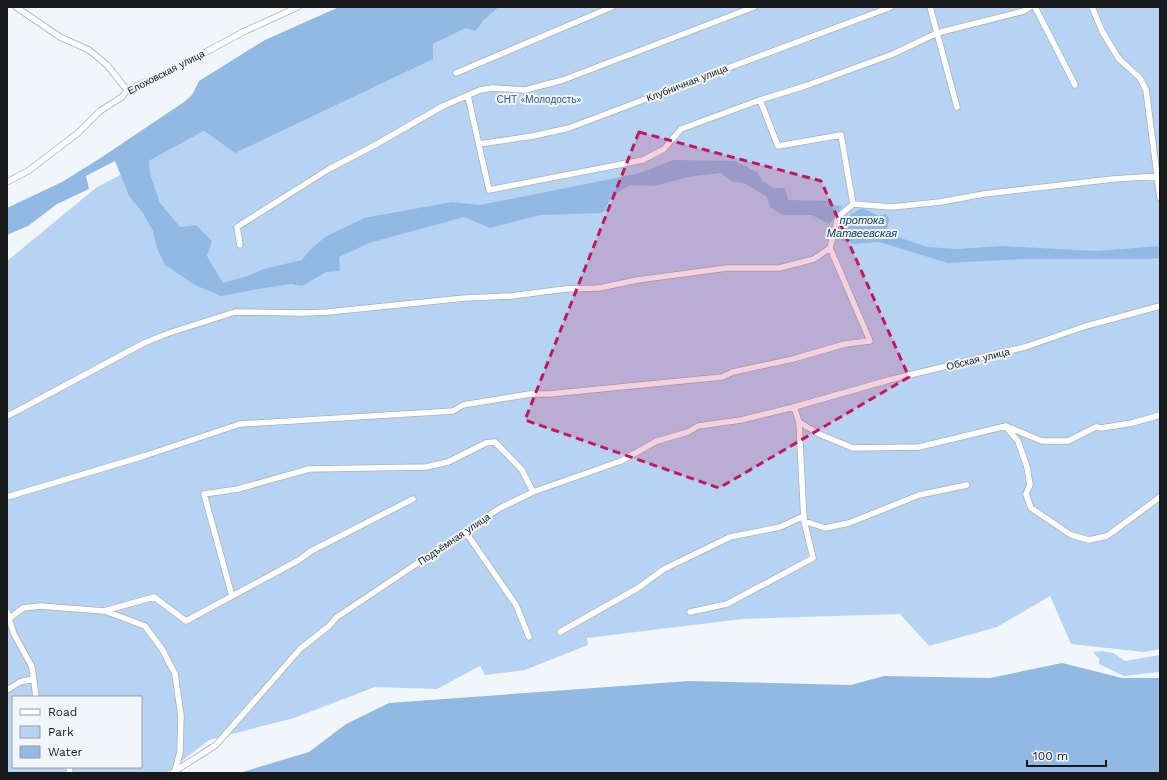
<svg xmlns="http://www.w3.org/2000/svg" width="1167" height="780" font-family="'Work Sans',sans-serif">
	<style>
		.green { fill: #b7d3f3; fill-rule: evenodd }
		.water { fill: #91b9e4 }
		.lines { fill: none; stroke-linecap: round; stroke-linejoin: round }
		.street-casing { stroke: #abb0b5; stroke-width: 7 }
		.street { stroke: #fff; stroke-width: 5.5 }
		.marked { fill: #c2185b; fill-opacity: 0.2; stroke: #c2185b; stroke-width: 3; stroke-dasharray: 8 5; stroke-linejoin: round }
		.labels { text-anchor: middle; dominant-baseline: central; stroke-width: 4; stroke-linejoin: round; paint-order: stroke }
		.street-label { font-size: 10px; fill: #18191b; stroke: #f1f6fb }
		.park-label { font-size: 10px; fill: #235990; stroke: #f1f6fb }
		.water-label { font-size: 11px; font-style: italic; fill: #0a355d; stroke: #f1f6fb }
	</style>
	<rect width="100%" height="100%" fill="#f1f6fb"/>
	<!-- green -->
	<path class="green" d="M 499,7 L 1160,7 L 1160,649 L 1144,652 L 1071,644 L 1050,596 L 997,627 L 929,646 L 900,614 L 742,619 L 587,638 L 588,645 L 525,670 L 485,675 L 480,666 L 437,689 L 375,687 L 294,718 L 209,740 L 166,773 L 7,773 L 7,261 L 97,187 L 126,172 L 149,166 L 149,161 L 204,131 L 227,147 L 243,143 L 466,27 L 476,31 L 483,21 ZM 13,697 L 141,697 L 141,767 L 13,767 Z
		M 1102,651 L 1113,653 L 1125,661 L 1160,655 L 1160,672 L 1124,676 L 1099,664 L 1099,658 L 1094,654 L 1094,652 Z"/>
	<!-- water -->
	<path class="water" d="M 339,7 L 499,7 L 483,21 L 476,31 L 466,28 L 433,44 L 433,59 L 235,153 L 204,131 L 149,161 L 150,174 L 160,203 L 180,227 L 196,225 L 212,241 L 207,256 L 223,283 L 248,276 L 263,269 L 302,260 L 309,251 L 325,237 L 364,218 L 452,202 L 480,205 L 626,176 L 643,172 L 673,160 L 735,161 L 757,172 L 763,182 L 774,188 L 785,188 L 788,200 L 830,201 L 833,205 L 843,206 L 829,224 L 812,215 L 782,215 L 770,207 L 767,197 L 744,183 L 731,181 L 721,173 L 693,176 L 654,186 L 630,185 L 613,195 L 603,213 L 540,215 L 490,228 L 464,217 L 369,243 L 339,257 L 340,271 L 326,272 L 302,286 L 291,284 L 264,288 L 221,296 L 195,285 L 165,265 L 157,248 L 153,231 L 143,213 L 129,196 L 115,161 L 86,176 L 89,189 L 57,204 L 28,226 L 7,235 L 7,208 L 62,182 L 99,159 L 184,102 L 192,95 L 199,81 L 265,40 Z
		M 862,208 L 879,216 L 886,214 L 889,219 L 886,233 L 927,247 L 958,249 L 1001,246 L 1097,251 L 1160,246 L 1160,258 L 1147,259 L 1023,259 L 948,263 L 879,242 L 853,244 L 841,240 L 847,217 Z
		M 1062,663 L 1122,678 L 1160,678 L 1160,773 L 239,773 L 309,752 L 346,724 L 389,703 L 689,681 L 851,685 L 884,676 L 990,678 Z"/>
	<g class="lines">
		<!-- street casing -->
		<g class="street-casing">
			<path id="street" d="M 16,7 L 60,37 L 89,50 L 107,65 L 127,90
				M 930,7 L 957,107
				M 1035,7 L 1075,85
				M 1092,7 L 1102,31 L 1119,59 L 1140,78 L 1146,90 L 1160,198
				M 456,73 L 612,7
				M 468,96 L 489,190 L 643,160 L 664,149 L 681,129 L 760,100 L 805,86 L 852,69 L 893,54 L 937,33 L 1024,11 L 1030,7
				M 760,100 L 778,146 L 841,135 L 853,204
				M 479,144 L 533,136 L 569,128 L 709,75 L 891,7
				M 7,182 L 28,171 L 78,133 L 100,111 L 122,97 L 127,90 L 171,71 L 243,32 L 298,7
				M 240,245 L 237,227 L 329,169 L 375,145 L 443,106 L 480,90 L 492,88 L 525,90 L 563,80 L 754,7
				M 7,416 L 19,410 L 144,343 L 169,333 L 235,312 L 304,313 L 328,312 L 465,298 L 511,296 L 565,289 L 599,288 L 637,280 L 727,268 L 779,268 L 814,259 L 830,248
				M 799,422 L 819,434 L 853,448 L 919,447 L 1006,426 L 1042,441 L 1068,441 L 1096,427 L 1101,428 L 1132,423 L 1160,415
				M 1006,427 L 1018,441 L 1027,467 L 1030,485 L 1026,494 L 1031,508 L 1071,535 L 1089,540 L 1107,536 L 1160,497
				M 7,497 L 144,456 L 240,424 L 453,411 L 463,405 L 530,394 L 549,394 L 722,377 L 733,372 L 793,359 L 845,344 L 870,341 L 830,248 L 838,217 L 853,204 L 892,207 L 940,202 L 984,194 L 1113,179 L 1160,176
				M 804,521 L 825,528 L 849,523 L 919,495 L 967,485
				M 465,531 L 516,605 L 529,637
				M 232,596 L 204,494 L 238,489 L 309,469 L 426,467 L 448,462 L 486,443 L 495,442 L 522,470 L 533,492
				M 105,611 L 145,626 L 162,649 L 175,674 L 181,716 L 180,752 L 175,771
				M 7,612 L 14,634 L 32,667 L 36,697
				M 690,612 L 727,604 L 813,558 L 804,521 L 799,422 L 794,407
				M 10,618 L 23,608 L 40,606 L 104,611 L 154,597 L 186,621 L 299,560 L 311,551 L 413,499
				M 560,632 L 638,588 L 664,569 L 730,537 L 780,527 L 804,516
				M 7,690 L 20,682 L 33,679
				M 69,767 L 70,773
				M 172,773 L 216,745 L 300,649 L 329,626 L 337,617 L 500,508 L 533,492 L 621,461 L 657,441 L 688,432 L 698,426 L 741,420 L 794,407 L 889,380 L 1025,347 L 1086,326 L 1160,306"/>
		</g>
		<!-- street -->
		<use href="#street" class="street"/>
	</g>
	<!-- marked area -->
	<path class="marked" d="M 639,132 L 821,181 L 909,377 L 719,488 L 525,420 Z"/>
	<g class="labels">
		<!-- street labels -->
		<g class="street-label">
			<text transform="translate(166 72) rotate(-27)">Елоховская улица</text>
			<text transform="translate(687 83) rotate(-21)">Клубничная улица</text>
			<text transform="translate(978 359) rotate(-14)">Обская улица</text>
			<text transform="translate(454 539) rotate(-34)">Подъёмная улица</text>
		</g>
		<!-- park labels -->
		<g class="park-label">
			<text x="539" y="99">СНТ «Молодость»</text>
		</g>
		<!-- water labels -->
		<g class="water-label">
			<text x="862" y="220">протока<tspan x="862" dy="13">Матвеевская</tspan></text>
		</g>
	</g>
	<!-- border -->
	<rect width="1167" height="780" fill="none" stroke="#18191b" stroke-width="16"/>
	<!-- legend -->
	<rect x="12" y="696" width="130" height="72" fill="#f1f6fb" stroke="#9a9ea1"/>
	<rect x="20" y="709" width="20" height="6" fill="#ffffff" stroke="#9a9ea1"/>
	<text x="48" y="716" font-size="12" fill="#18191b">Road</text>
	<rect x="20" y="726" width="20" height="12" fill="#b7d3f3" stroke="#9a9ea1"/>
	<text x="48" y="736" font-size="12" fill="#18191b">Park</text>
	<rect x="20" y="746" width="20" height="12" fill="#91b9e4" stroke="#9a9ea1"/>
	<text x="48" y="756" font-size="12" fill="#18191b">Water</text>
	<!-- scale -->
	<path d="M1027 760v6h79v-6" fill="none" stroke="#18191b" stroke-width="2"/>
	<text x="1033" y="760" font-size="12" fill="#18191b" stroke="#f1f6fb" stroke-width="3" paint-order="stroke">100 m</text>
</svg>
